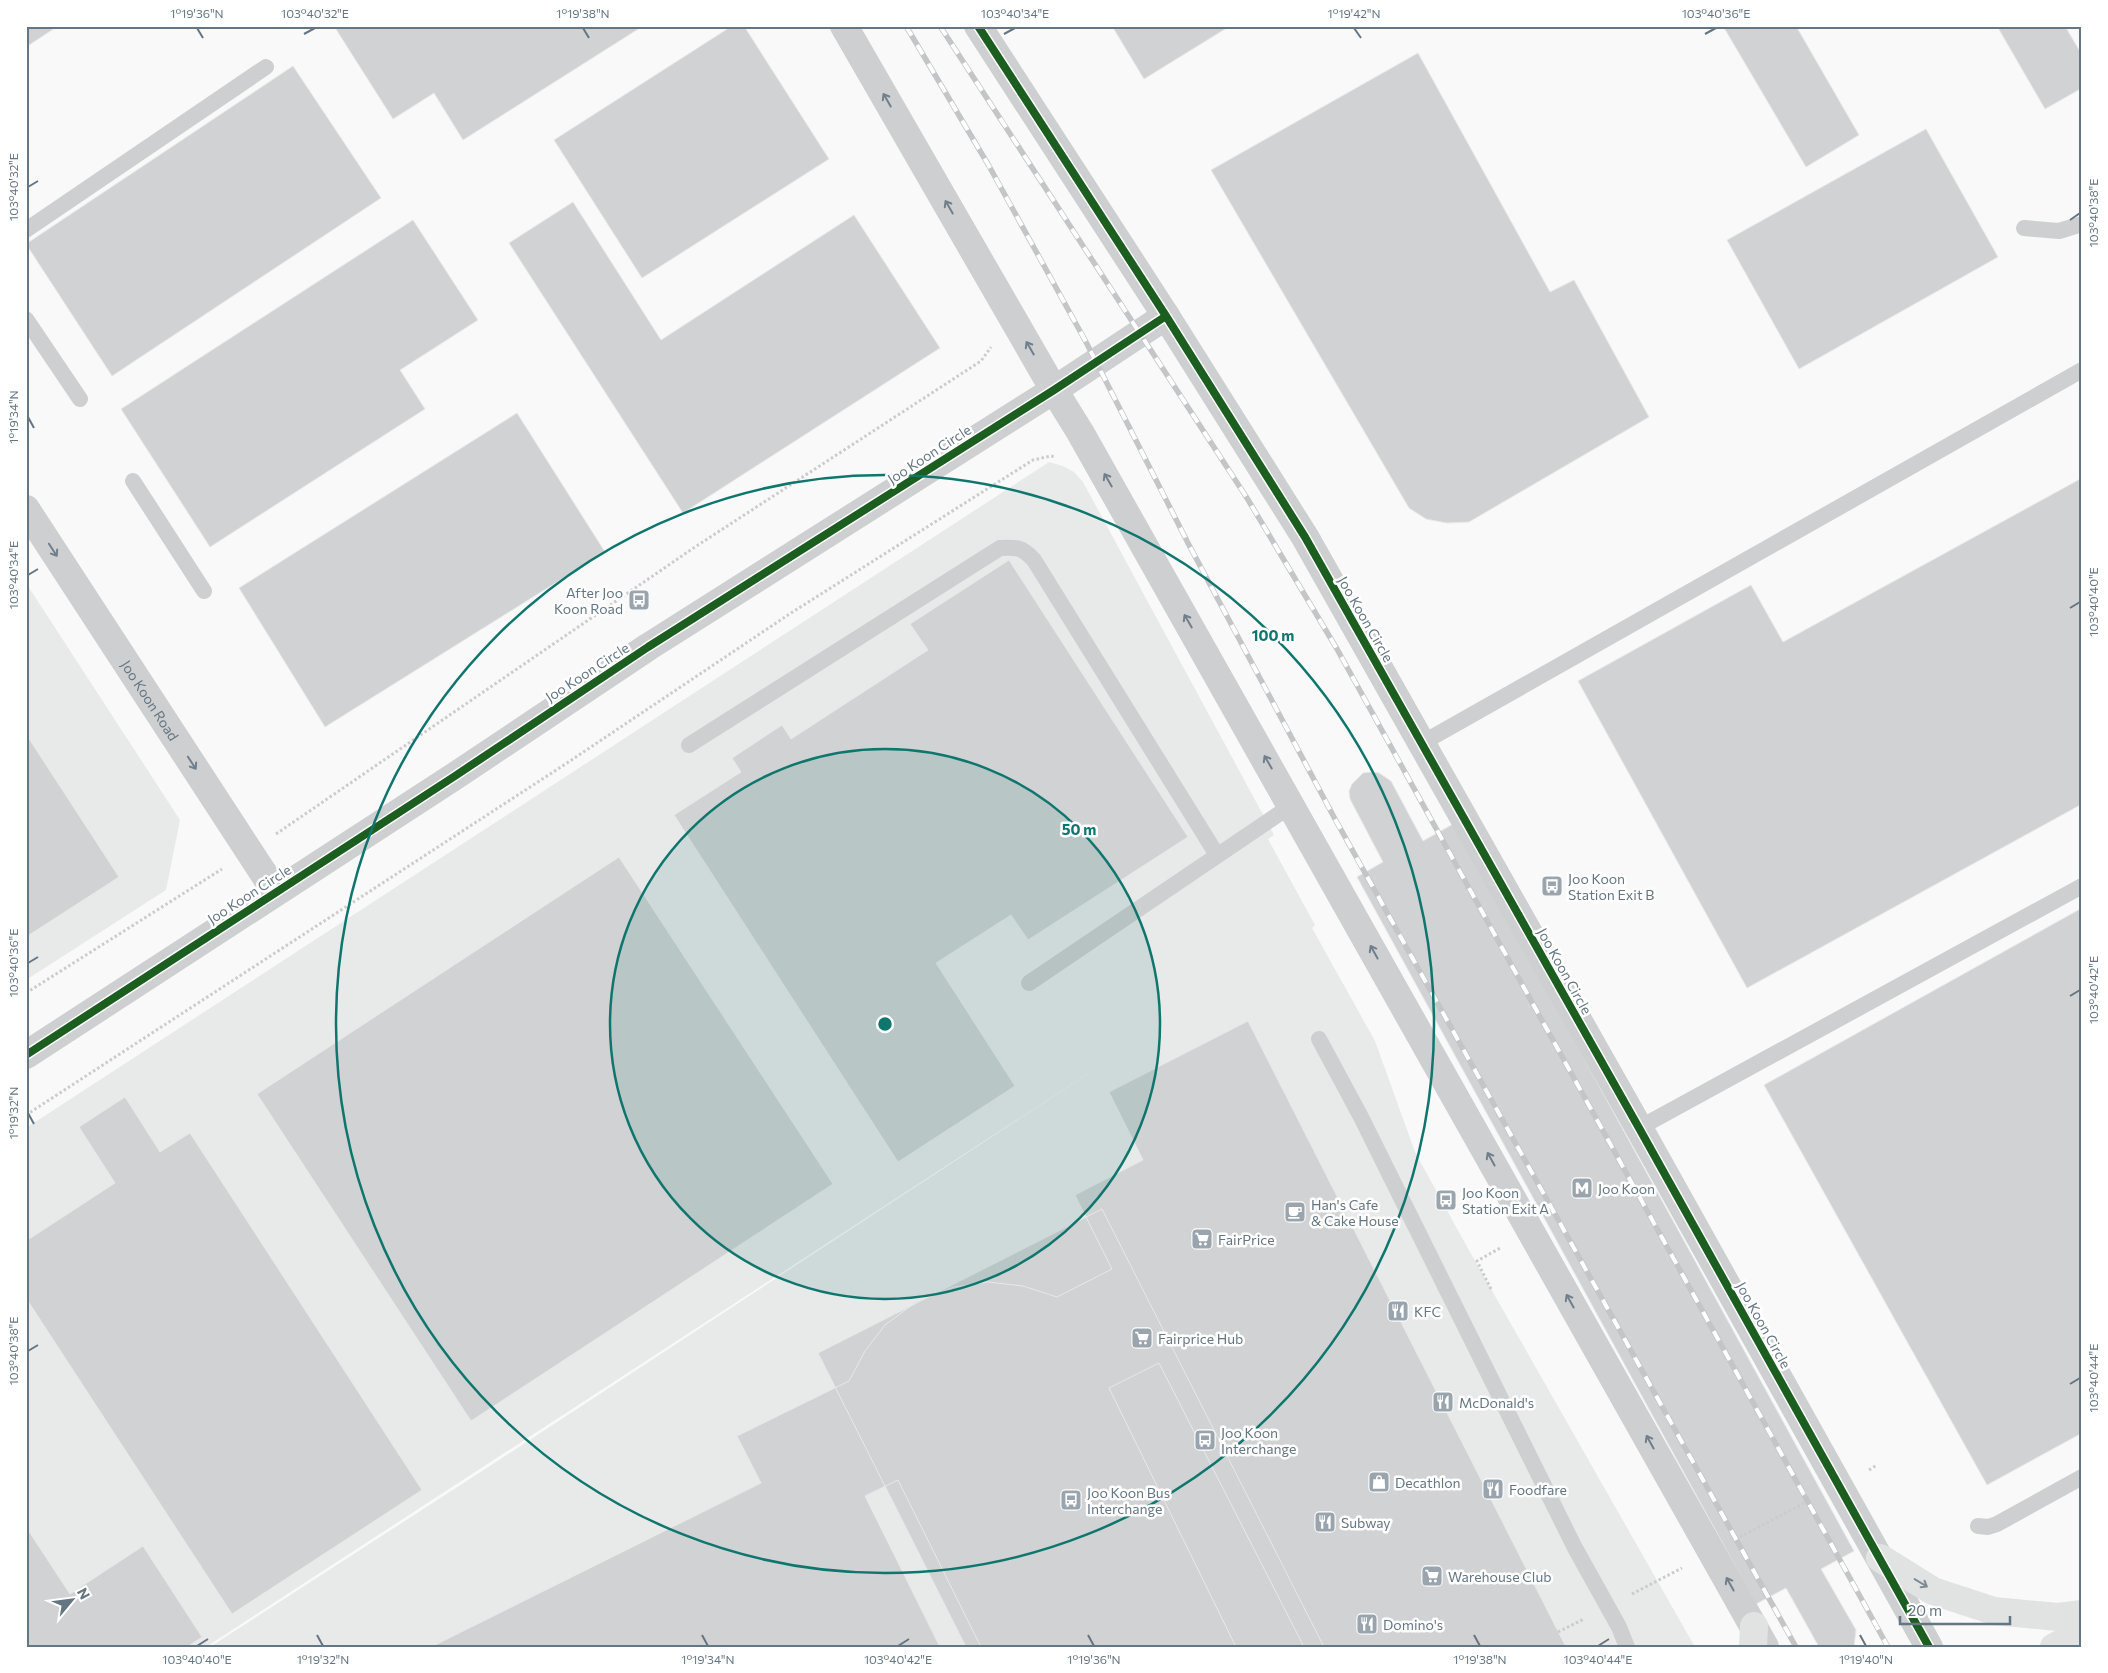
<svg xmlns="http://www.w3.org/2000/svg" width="2108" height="1673" font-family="Commissioner,sans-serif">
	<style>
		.built { fill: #e8e9e9 }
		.building { fill: #d0d2d3; stroke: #e8e8e8 }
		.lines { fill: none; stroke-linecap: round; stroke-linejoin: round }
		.path { stroke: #cbcccd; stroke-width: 3; stroke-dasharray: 2.5 2.5; stroke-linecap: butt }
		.service { stroke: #cecfd0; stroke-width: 16 }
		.minor { stroke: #cecfd0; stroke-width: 28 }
		.secondary { stroke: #e1e2e2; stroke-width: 28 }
		.rail-casing { stroke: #c3c5c6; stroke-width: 5.5 }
		.rail { stroke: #fff; stroke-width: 4; stroke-dasharray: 11; stroke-linecap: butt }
		.cycleway-casing { stroke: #fff; stroke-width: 11 }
		.cycleway { stroke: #1b5e20; stroke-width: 8 }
		.oneway { stroke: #707f8b }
		.oneway2 { stroke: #7e8c96 }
		.ticks { fill: none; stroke: #657683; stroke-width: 2 }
		.ring { fill: none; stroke: #0f766e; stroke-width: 2.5 }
		.labels { text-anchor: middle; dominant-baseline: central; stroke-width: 5; stroke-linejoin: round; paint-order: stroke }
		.street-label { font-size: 14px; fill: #657683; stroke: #fff }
		.poi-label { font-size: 14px; fill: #657683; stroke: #fff; text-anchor: start }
		.centre { fill: #0f766e; stroke: #fff; stroke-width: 2.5 }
		.ring-label { font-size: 15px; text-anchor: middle; font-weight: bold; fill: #0f766e; stroke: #fff; stroke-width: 5; stroke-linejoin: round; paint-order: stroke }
		.neatline { fill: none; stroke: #657683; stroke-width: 2 }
		.ticks-label { font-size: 12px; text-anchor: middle; fill: #657683 }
	</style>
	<rect width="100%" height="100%" fill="#f9f9f9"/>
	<!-- built -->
	<path class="built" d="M 1049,462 L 1063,466 L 1074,472 L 1083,482 L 1274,835 L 1268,839 L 1315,925 L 1312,928 L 1375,1041 L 1415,1152 L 1466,1245 L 1695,1647 L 210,1647 L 496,1462 L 1132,1045 L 206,1647 L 26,1647 L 26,1128 Z
		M 26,583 L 180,820 L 166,890 L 26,980 Z"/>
	<!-- building -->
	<path class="building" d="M 26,26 L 58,26 L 26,47 Z
		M 334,26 L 643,26 L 463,140 L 434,93 L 393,119 Z
		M 732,26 L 744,26 L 829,159 L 642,278 L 554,140 Z
		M 1112,26 L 1230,26 L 1144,79 Z
		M 1723,26 L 1796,26 L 1859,135 L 1806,167 Z
		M 1997,26 L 2065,26 L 2082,55 L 2082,88 L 2045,109 Z
		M 1418,53 L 1550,292 L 1574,280 L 1649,417 L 1469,522 L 1447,523 L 1426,519 L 1409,508 L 1211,170 Z
		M 293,66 L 381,198 L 112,376 L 26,244 Z
		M 1926,129 L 1998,257 L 1799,369 L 1727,240 Z
		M 573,202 L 661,340 L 854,215 L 940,348 L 683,513 L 509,243 Z
		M 413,220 L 478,320 L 400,370 L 425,409 L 210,547 L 121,409 Z
		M 517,413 L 605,552 L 325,727 L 239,588 Z
		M 2082,478 L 2082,804 L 1747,988 L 1578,681 L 1751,585 L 1783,642 Z
		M 1009,560 L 1188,837 L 1028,940 L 1011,915 L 936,963 L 1015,1086 L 898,1162 L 674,815 L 741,772 L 732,758 L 782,725 L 791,739 L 928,650 L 910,624 Z
		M 26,734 L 119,877 L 26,937 Z
		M 1371,772 L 1379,773 L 1391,781 L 1423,841 L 1455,823 L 1854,1551 L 1821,1569 L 1856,1630 L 1854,1647 L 1819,1647 L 1786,1588 L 1756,1604 L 1357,877 L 1383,862 L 1350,799 L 1349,791 L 1352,784 L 1363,773 Z
		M 619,857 L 833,1184 L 471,1421 L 257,1094 Z
		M 2082,908 L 2082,1433 L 1987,1485 L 1764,1085 Z
		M 1248,1021 L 1566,1647 L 1304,1647 L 1159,1363 L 1109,1388 L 1236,1647 L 981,1647 L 898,1480 L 865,1496 L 940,1647 L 431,1647 L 761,1483 L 737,1436 L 849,1381 L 865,1351 L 885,1325 L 916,1302 L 954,1287 L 988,1282 L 1023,1286 L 1057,1297 L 1112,1269 L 1075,1195 L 1143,1160 L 1109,1092 Z
		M 125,1097 L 160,1152 L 190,1133 L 422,1490 L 232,1614 L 26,1298 L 26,1241 L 115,1183 L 79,1127 Z
		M 1102,1209 L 1324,1647 L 966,1647 L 818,1353 Z
		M 26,1527 L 70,1594 L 143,1546 L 202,1637 L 187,1647 L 26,1647 Z"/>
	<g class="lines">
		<!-- path -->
		<path class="path" d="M 276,834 L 695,547 L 981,361 L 991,347
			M 26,993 L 222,869
			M 26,1115 L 567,763 L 791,613 L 1033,460 L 1051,456 L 1055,457
			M 1491,1289 L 1477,1261 L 1502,1247
			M 1869,1470 L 1877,1465
			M 1740,1537 L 1810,1500
			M 1632,1594 L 1682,1568
			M 1558,1632 L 1584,1619"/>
		<!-- service -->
		<path class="service" d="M 2024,228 L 2059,231 L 2082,224
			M 26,230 L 266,67
			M 26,319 L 80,399
			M 133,481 L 204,591
			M 1422,743 L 2082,370
			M 689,745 L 1000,548 C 1017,547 1022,547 1034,560 L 1217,855
			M 1029,983 L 1292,805
			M 1319,1039 L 1361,1117 L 1575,1548 L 1619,1627 L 1627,1647
			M 1639,1128 L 2082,886
			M 1978,1526 L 1988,1527 L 1997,1524 L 2082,1477"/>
		<!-- minor -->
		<g class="minor">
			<path d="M 844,26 L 1054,390 L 1080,432 L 1765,1647"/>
			<path d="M 978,26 L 1166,316 L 1305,537 L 1639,1128 L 1929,1647"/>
			<path id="s1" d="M 26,509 L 275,891"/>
			<path d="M 26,1055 L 455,776 L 648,647 L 1054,390 L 1166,316"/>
		</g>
		<!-- secondary -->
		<path class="secondary" d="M 1880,1558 L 1933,1591 L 1994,1611 L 2058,1617 L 2082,1614
			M 1753,1647 L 1754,1626
			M 2054,1647 L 2082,1633"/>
		<!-- rail casing -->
		<g class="rail-casing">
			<path id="rail" d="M 906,26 L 989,166 L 1086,342 L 1189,545 L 1335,819 L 1796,1647
				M 940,26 L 1247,498 L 1337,649 L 1888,1647"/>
		</g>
		<!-- rail -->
		<use href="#rail" class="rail"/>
		<!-- cycleway casing -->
		<g class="cycleway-casing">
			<path id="cycleway" d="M 978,26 L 1166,316 L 1305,537 L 1639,1128 L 1929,1647
				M 26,1055 L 455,776 L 648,647 L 1054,390 L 1166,316"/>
		</g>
		<!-- cycleway -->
		<use href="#cycleway" class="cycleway"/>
	</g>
	<!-- one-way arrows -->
	<defs><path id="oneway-shaft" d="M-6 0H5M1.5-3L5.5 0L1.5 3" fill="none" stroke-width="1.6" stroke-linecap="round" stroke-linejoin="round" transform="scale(1.25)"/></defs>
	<g class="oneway">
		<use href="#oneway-shaft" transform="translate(887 100) rotate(-120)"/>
		<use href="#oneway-shaft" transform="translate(949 207) rotate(-120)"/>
		<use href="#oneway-shaft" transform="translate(1030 348) rotate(-120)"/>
		<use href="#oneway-shaft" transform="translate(1108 480) rotate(-120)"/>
		<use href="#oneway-shaft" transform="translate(53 550) rotate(57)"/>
		<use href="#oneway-shaft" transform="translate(1188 621) rotate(-120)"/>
		<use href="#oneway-shaft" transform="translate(1268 762) rotate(-120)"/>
		<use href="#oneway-shaft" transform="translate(192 763) rotate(57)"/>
		<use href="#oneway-shaft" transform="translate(1374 952) rotate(-119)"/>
		<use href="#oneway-shaft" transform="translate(1491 1159) rotate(-119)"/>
		<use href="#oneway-shaft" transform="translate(1570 1301) rotate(-119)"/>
		<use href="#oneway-shaft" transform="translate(1650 1442) rotate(-119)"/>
		<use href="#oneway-shaft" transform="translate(1730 1584) rotate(-119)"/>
	</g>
	<use class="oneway2" href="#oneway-shaft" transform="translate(1921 1583) rotate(31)"/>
	<!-- ticks -->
	<path class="ticks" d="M 197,28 L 203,38M 583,28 L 589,38M 1354,28 L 1361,38M 304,34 L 315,28M 1004,34 L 1015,28M 1705,34 L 1716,28M 28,187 L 38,181M 2070,220 L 2080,213M 28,417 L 34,428M 28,575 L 38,569M 2070,608 L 2080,602M 28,963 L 38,957M 2070,996 L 2080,990M 28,1113 L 34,1124M 28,1351 L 38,1345M 2070,1384 L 2080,1378M 317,1635 L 323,1646M 702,1635 L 708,1646M 1088,1635 L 1094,1646M 1474,1635 L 1480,1646M 1860,1635 L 1866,1646M 197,1646 L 208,1639M 898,1646 L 909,1639M 1598,1646 L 1609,1639"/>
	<!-- distance rings -->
	<circle cx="885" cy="1024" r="275" fill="#0f766e" fill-opacity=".12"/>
	<g class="ring">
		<circle cx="885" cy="1024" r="275"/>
		<circle cx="885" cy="1024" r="549"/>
	</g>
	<!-- icons -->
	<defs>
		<g id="bus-square" transform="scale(1.125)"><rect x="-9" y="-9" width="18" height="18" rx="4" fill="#99a4ac" stroke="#fff"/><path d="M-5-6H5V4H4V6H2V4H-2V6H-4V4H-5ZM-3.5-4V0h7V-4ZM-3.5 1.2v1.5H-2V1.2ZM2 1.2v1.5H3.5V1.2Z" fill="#fff"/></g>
		<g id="metro-square" transform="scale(1.125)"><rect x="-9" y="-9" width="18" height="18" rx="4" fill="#99a4ac" stroke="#fff"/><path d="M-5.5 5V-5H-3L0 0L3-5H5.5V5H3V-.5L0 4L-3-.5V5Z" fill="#fff"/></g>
		<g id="cafe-square" transform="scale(1.125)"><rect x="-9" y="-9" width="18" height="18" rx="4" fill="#99a4ac" stroke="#fff"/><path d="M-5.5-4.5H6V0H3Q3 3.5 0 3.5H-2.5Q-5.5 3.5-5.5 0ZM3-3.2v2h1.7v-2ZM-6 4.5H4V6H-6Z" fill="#fff"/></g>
		<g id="supermarket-square" transform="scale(1.125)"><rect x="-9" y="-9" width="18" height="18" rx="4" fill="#99a4ac" stroke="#fff"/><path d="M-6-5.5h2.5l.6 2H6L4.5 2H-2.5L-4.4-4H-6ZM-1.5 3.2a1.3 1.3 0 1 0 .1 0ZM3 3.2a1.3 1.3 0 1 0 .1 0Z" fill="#fff"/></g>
		<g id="restaurant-square" transform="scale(1.125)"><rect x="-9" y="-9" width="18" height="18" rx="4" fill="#99a4ac" stroke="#fff"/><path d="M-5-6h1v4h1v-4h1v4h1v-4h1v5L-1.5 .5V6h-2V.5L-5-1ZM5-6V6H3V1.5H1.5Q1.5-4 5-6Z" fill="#fff"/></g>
		<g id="shop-square" transform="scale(1.125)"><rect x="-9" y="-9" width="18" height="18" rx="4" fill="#99a4ac" stroke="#fff"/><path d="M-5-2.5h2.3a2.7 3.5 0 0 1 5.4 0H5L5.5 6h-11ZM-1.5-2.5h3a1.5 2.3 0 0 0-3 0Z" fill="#fff"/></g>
	</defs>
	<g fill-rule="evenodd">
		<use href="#bus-square" x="639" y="600"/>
		<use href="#bus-square" x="1552" y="886"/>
		<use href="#metro-square" x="1582" y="1188"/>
		<use href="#bus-square" x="1446" y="1200"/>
		<use href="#cafe-square" x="1295" y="1212"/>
		<use href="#supermarket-square" x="1202" y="1239"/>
		<use href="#restaurant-square" x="1398" y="1311"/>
		<use href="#supermarket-square" x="1142" y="1338"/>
		<use href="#restaurant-square" x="1443" y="1402"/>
		<use href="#bus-square" x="1205" y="1440"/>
		<use href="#shop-square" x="1379" y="1482"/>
		<use href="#restaurant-square" x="1493" y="1489"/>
		<use href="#bus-square" x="1071" y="1500"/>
		<use href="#restaurant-square" x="1325" y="1522"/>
		<use href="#supermarket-square" x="1432" y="1576"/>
		<use href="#restaurant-square" x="1367" y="1624"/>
	</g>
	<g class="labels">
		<!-- street labels -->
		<g class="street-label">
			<text transform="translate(929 454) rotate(-33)">Joo Koon Circle</text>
			<text transform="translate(1366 619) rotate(60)">Joo Koon Circle</text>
			<text transform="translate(587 672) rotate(-33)">Joo Koon Circle</text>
			<text stroke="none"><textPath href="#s1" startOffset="228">Joo Koon Road</textPath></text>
			<text transform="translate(249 894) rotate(-33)">Joo Koon Circle</text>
			<text transform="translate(1565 971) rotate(61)">Joo Koon Circle</text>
			<text transform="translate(1764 1325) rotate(61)">Joo Koon Circle</text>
		</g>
		<!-- poi labels -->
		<g class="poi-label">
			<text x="623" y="592" text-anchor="end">After Joo<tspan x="623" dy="16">Koon Road</tspan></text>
			<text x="1568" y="878">Joo Koon<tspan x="1568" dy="16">Station Exit B</tspan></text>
			<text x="1598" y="1188">Joo Koon</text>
			<text x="1462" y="1192">Joo Koon<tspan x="1462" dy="16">Station Exit A</tspan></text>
			<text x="1311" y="1204">Han's Cafe<tspan x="1311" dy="16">&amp; Cake House</tspan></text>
			<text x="1218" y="1239">FairPrice</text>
			<text x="1414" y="1311">KFC</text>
			<text x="1158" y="1338">Fairprice Hub</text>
			<text x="1459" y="1402">McDonald's</text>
			<text x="1221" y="1432">Joo Koon<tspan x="1221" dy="16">Interchange</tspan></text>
			<text x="1395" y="1482">Decathlon</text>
			<text x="1509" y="1489">Foodfare</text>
			<text x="1087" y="1492">Joo Koon Bus<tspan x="1087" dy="16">Interchange</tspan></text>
			<text x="1341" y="1522">Subway</text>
			<text x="1448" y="1576">Warehouse Club</text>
			<text x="1383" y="1624">Domino's</text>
		</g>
	</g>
	<circle cx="885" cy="1024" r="8" class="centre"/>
	<g class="ring-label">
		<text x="1273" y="641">100 m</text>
		<text x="1079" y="835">50 m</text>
	</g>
	<!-- border -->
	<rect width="2108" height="1673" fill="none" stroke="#ffffff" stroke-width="55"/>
	<!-- north arrow -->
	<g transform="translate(72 1600) rotate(61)" stroke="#ffffff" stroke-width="4" paint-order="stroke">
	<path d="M0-4L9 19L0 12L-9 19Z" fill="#657683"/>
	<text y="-8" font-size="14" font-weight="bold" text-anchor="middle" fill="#657683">N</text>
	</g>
	<!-- scale -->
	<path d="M1900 1616v8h110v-8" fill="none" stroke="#657683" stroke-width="2.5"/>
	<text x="1908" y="1616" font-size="15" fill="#657683" stroke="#ffffff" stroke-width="4" paint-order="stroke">20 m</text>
	<rect x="28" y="28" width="2052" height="1618" class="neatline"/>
	<g class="ticks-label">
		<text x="197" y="18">1°19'36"N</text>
		<text x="315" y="18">103°40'32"E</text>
		<text x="583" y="18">1°19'38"N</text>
		<text x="1015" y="18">103°40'34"E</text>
		<text x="1354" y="18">1°19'42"N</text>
		<text x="1716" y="18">103°40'36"E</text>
		<text transform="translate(14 187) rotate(-90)" y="4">103°40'32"E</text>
		<text transform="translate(2094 213) rotate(-90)" y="4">103°40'38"E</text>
		<text transform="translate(14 417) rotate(-90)" y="4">1°19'34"N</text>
		<text transform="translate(14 575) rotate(-90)" y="4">103°40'34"E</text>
		<text transform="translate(2094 602) rotate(-90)" y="4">103°40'40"E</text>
		<text transform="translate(14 963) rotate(-90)" y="4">103°40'36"E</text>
		<text transform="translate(2094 990) rotate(-90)" y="4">103°40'42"E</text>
		<text transform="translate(14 1113) rotate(-90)" y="4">1°19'32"N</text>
		<text transform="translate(14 1351) rotate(-90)" y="4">103°40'38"E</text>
		<text transform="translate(2094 1378) rotate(-90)" y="4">103°40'44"E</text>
		<text x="197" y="1664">103°40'40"E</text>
		<text x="323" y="1664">1°19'32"N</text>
		<text x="708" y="1664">1°19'34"N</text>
		<text x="898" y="1664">103°40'42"E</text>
		<text x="1094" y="1664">1°19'36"N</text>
		<text x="1480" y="1664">1°19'38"N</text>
		<text x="1598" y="1664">103°40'44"E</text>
		<text x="1866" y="1664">1°19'40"N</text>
	</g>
</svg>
